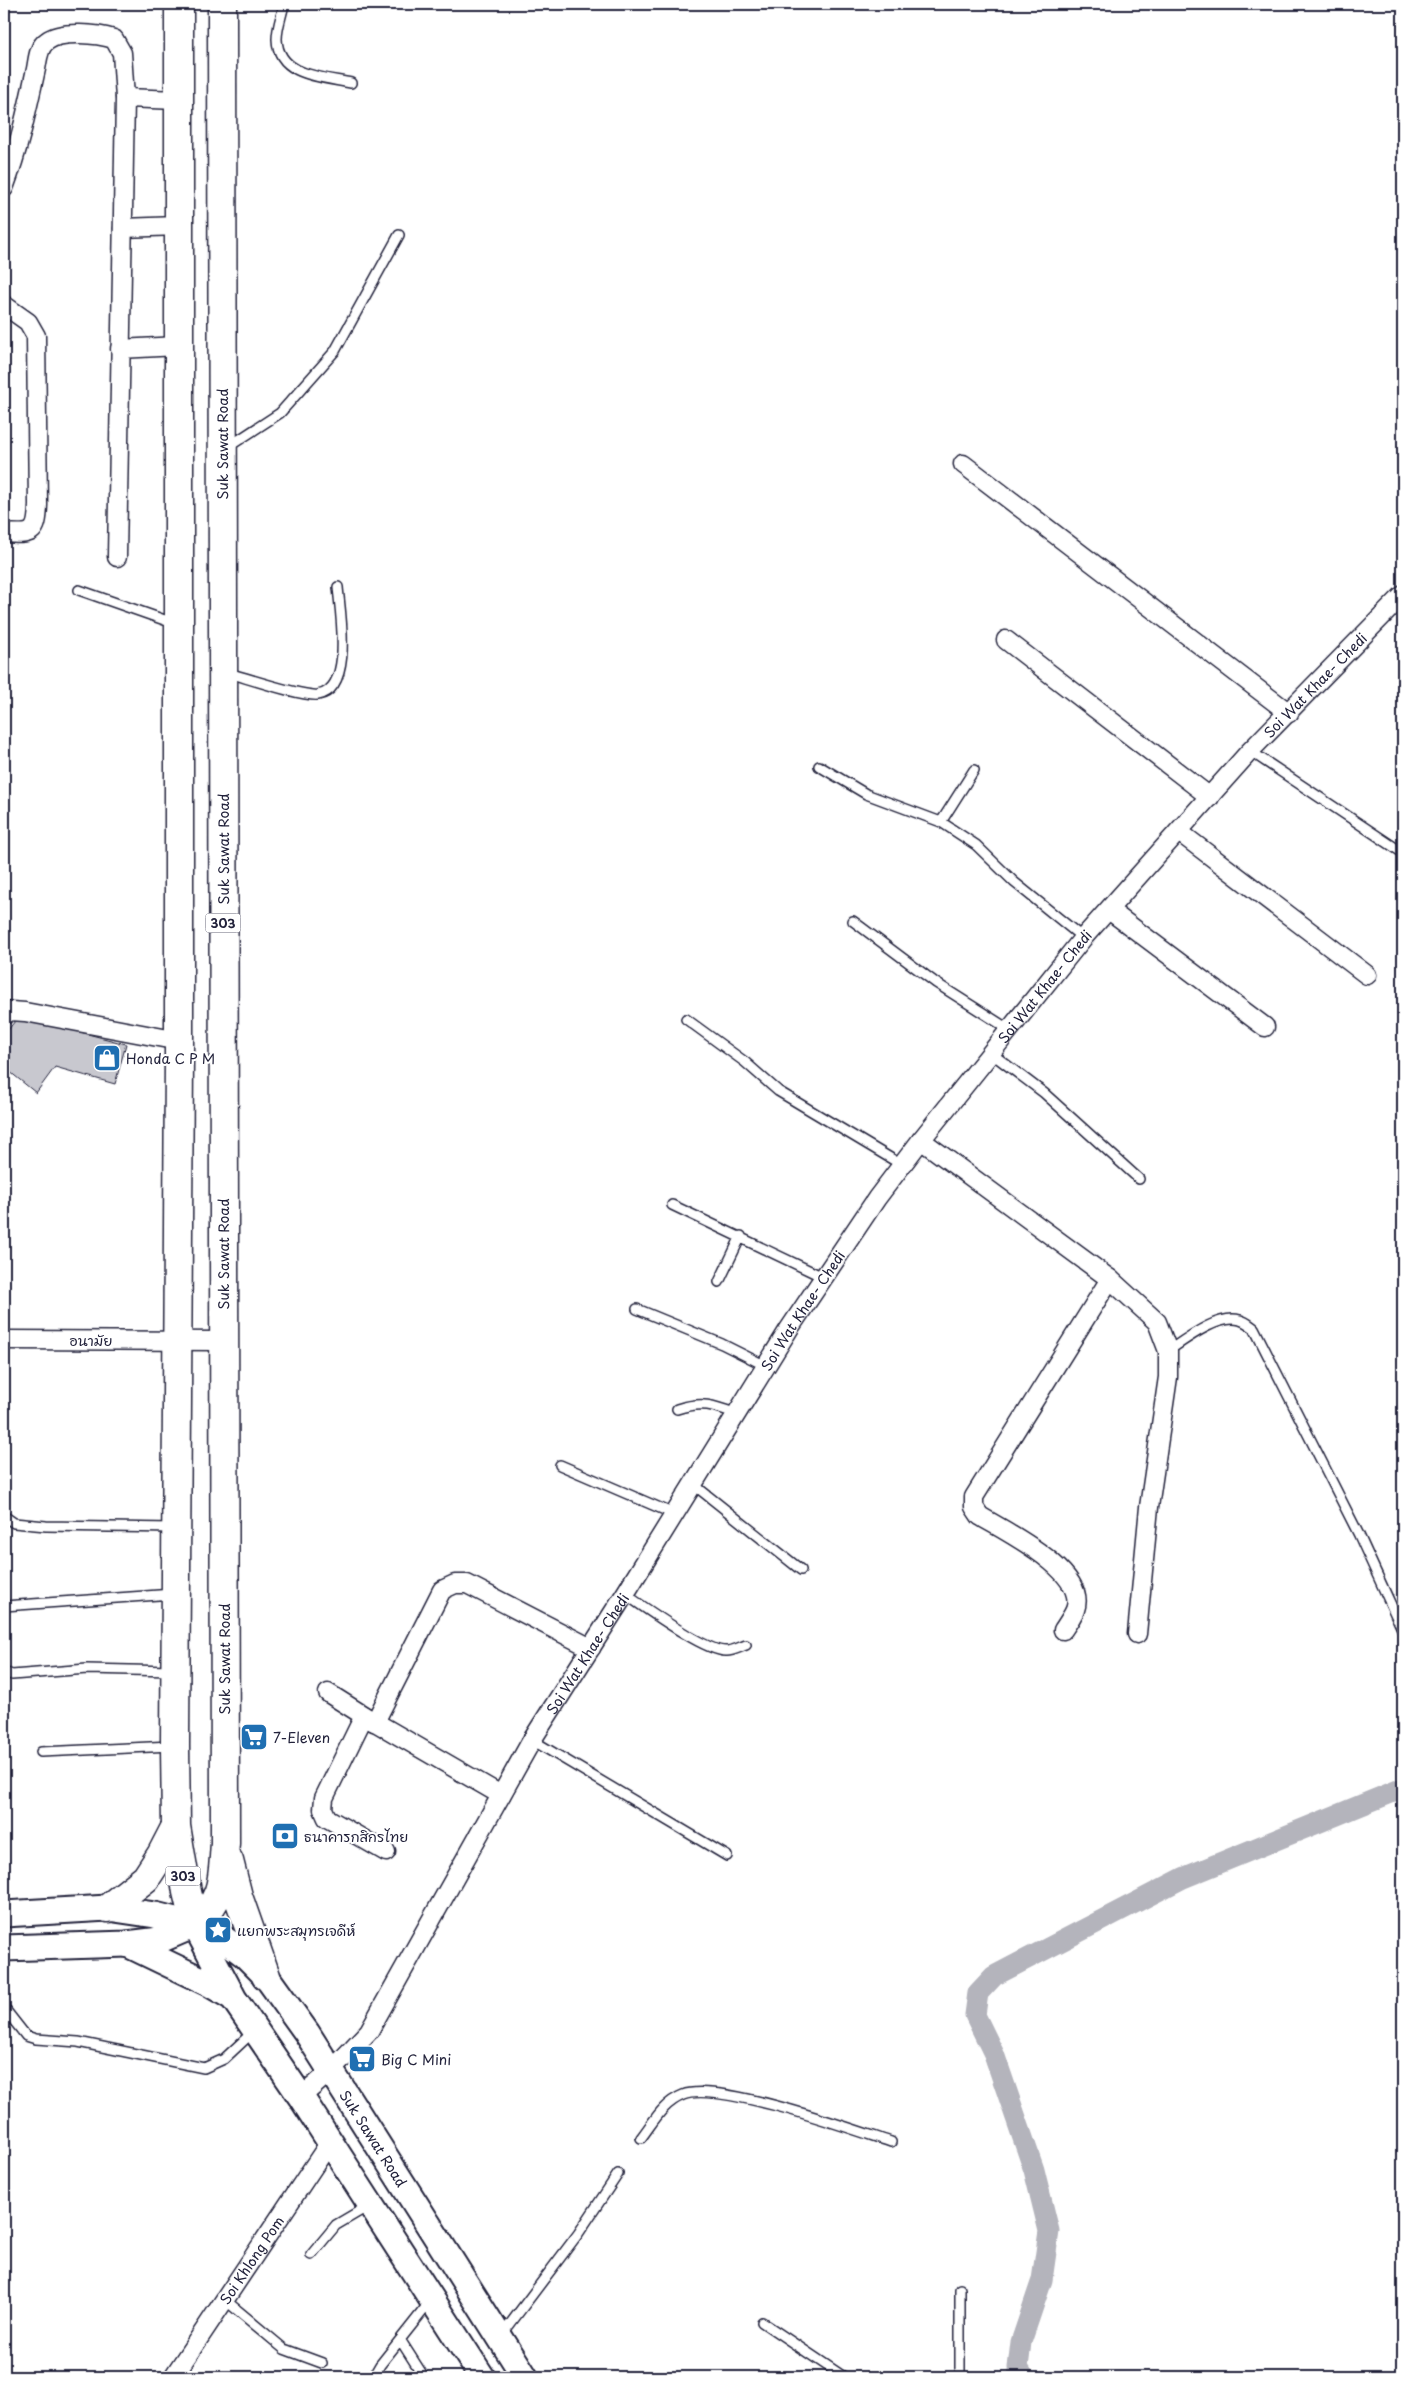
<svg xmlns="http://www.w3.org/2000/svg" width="1407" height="2381" font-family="'Playpen Sans','Playpen Sans Thai',sans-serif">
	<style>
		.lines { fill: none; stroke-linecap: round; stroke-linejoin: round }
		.canal { stroke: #b4b4bc; stroke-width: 21 }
		.building { fill: #c8c8cf; stroke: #22223b }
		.lane-casing { stroke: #22223b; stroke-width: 12 }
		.street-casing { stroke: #22223b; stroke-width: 21 }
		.secondary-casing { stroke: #22223b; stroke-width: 29 }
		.primary-casing { stroke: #22223b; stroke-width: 31 }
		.lane { stroke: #fff; stroke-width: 9 }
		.street { stroke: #fff; stroke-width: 18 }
		.secondary { stroke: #fff; stroke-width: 25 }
		.primary { stroke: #fff; stroke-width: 28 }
		.labels { text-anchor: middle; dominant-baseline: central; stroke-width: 4; stroke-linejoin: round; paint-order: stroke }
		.shield { fill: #fff; stroke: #646476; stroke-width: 1 }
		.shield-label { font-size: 12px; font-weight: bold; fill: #22223b }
		.street-label { font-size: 14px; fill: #22223b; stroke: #fff }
		.poi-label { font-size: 14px; fill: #22223b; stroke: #fff; text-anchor: start }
	</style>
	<rect width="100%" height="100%" fill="#fff"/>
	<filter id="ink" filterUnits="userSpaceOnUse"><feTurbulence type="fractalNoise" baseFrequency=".02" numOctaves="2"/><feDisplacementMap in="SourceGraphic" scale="10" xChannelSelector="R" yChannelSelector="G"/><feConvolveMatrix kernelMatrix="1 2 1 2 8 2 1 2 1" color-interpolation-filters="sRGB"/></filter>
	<g filter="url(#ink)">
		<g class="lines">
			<!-- canal -->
			<path class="canal" d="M 1024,2377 L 1018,2368 L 1021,2342 L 1042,2280 L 1049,2231 L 1034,2170 L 994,2054 L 975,2015 L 978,1993 L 994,1976 L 1183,1878 L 1403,1788"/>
		</g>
		<!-- building -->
		<path class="building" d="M 19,1016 L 126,1044 L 115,1084 L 55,1067 L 36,1093 L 4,1067 L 4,1035 Z"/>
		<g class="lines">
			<!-- lane casing -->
			<g class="lane-casing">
				<path id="lane" d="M 284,4 C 282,15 277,27 277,39 C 278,76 322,77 351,83
					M 228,447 L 280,413 L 335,351 L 399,235
					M 79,590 L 176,624
					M 225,672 C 244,677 302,697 318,695 C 354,689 340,612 338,587
					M 1250,751 L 1403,853
					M 819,766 L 866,794 L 941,822 L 976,845 L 1014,882 L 1083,938
					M 941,822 L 974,770
					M 853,921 L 936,983 L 1010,1030
					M 686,1019 L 745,1062 L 778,1091 L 902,1165
					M 991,1053 L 1044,1093 L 1139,1179
					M 672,1205 L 823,1277
					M 719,1282 L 741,1236
					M 637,1309 L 722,1344 L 766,1366
					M 1168,1351 C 1186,1339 1218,1314 1240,1320 C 1245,1321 1250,1325 1254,1328 L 1359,1535 L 1403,1631
					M 677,1409 C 702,1401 713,1405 737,1414
					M 560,1465 L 674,1514
					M 693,1484 L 801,1570
					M 4,1516 L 14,1523 L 46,1526 L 173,1528
					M 625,1594 C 644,1607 707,1653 727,1651 C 733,1651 740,1647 746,1645
					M 4,1606 L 173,1594
					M 4,1672 L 12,1675 L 87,1669 L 172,1671
					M 532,1740 L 727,1856
					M 41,1752 L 172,1746
					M 4,2008 L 26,2036 L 36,2039 L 78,2042 L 204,2068 L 224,2059 L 254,2031
					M 641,2138 C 654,2121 663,2103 683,2095 C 718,2081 852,2129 891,2142
					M 311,2255 L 336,2225 L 370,2205
					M 960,2289 L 960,2377
					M 224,2299 L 284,2349 L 322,2363
					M 762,2322 L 844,2377
					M 501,2336 L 578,2234 L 618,2174
					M 401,2341 L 424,2377
					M 373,2377 L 380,2365 L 430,2302"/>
			</g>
			<!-- street casing -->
			<g class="street-casing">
				<g id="street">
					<path d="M 125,98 L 178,100"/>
					<path d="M 4,188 C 19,148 27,110 36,69 C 38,59 38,47 47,41 C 61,30 98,34 114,39 L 122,53 L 125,98 L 117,557"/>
					<path d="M 123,228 L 178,226"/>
					<path d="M 4,305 L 28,322 L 36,336 L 38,505 C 37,535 32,535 4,533"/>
					<path d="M 120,349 L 178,346"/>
					<path d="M 963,464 L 1289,713"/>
					<path d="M 1006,640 L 1210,797"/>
					<path d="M 1179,832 L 1367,975"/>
					<path d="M 1109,910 L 1265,1027"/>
					<path d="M 4,1015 L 11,1011 L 25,1012 L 179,1041"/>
					<path d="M 921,1140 L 1110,1279 L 1157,1322 L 1168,1351 L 1168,1377 L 1149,1507 L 1137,1634"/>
					<path d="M 4,1340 L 224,1341"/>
					<path d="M 1063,1630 C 1067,1624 1072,1617 1075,1610 C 1089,1572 1006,1532 980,1516 L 974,1507 L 974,1497 L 1110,1279"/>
					<path d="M 328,1693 L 374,1722"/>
					<path d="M 364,1716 L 324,1798 L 323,1809 L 327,1818 L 386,1852"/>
					<path d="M 501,1795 L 375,1722 L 442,1590 L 455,1584 L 467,1584 L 591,1648"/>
					<path id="s1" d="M 301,2097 L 332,2070 L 369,2031 L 532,1740 L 625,1594 L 789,1329 L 877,1198 L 921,1140 L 1083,938 L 1250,751 L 1403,595"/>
					<path id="s2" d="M 173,2377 L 330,2142"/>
				</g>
			</g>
			<!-- secondary casing -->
			<g class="secondary-casing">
				<g id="secondary">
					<path id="s3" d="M 4,1914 L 108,1908 L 155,1915 L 195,1925 L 224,1939 L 245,1955 L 266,1976 L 307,2033 L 525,2377"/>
					<path d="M 195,1925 L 234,1999 L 301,2097 L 482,2377"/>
					<path d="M 127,1944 L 208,1983 L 232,1997"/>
					<path d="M 4,1948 L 127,1944 L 160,1940 L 195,1925"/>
				</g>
			</g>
			<!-- primary casing -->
			<g class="primary-casing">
				<path id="primary" d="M 179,4 L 179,1055 L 175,1746 L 176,1826 L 187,1892 L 195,1925 C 225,1897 222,1880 225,1843 L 222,4
					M 229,1861 L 238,1896 L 266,1976
					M 108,1908 L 146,1878 L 161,1855 L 176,1826"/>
			</g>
			<!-- lane -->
			<use href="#lane" class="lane"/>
			<!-- street -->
			<use href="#street" class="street"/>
			<!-- secondary -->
			<use href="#secondary" class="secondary"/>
			<!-- primary -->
			<use href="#primary" class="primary"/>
		</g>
	</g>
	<!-- icons -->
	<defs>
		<g id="shop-square" transform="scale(1.4375)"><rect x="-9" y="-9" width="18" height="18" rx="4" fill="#1f6fb2" stroke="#fff"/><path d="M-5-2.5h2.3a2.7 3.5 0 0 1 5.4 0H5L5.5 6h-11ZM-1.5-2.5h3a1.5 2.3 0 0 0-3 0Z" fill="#fff"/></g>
		<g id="supermarket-square" transform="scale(1.4375)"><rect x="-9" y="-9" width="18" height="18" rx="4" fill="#1f6fb2" stroke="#fff"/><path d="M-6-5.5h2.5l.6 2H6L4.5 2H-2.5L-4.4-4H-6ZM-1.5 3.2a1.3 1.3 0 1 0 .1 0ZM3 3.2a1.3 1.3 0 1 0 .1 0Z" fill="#fff"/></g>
		<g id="bank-square" transform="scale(1.4375)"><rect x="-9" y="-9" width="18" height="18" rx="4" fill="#1f6fb2" stroke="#fff"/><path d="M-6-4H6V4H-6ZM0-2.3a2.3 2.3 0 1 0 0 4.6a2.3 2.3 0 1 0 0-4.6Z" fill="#fff"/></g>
		<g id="sight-square" transform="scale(1.4375)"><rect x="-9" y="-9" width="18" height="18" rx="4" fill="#1f6fb2" stroke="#fff"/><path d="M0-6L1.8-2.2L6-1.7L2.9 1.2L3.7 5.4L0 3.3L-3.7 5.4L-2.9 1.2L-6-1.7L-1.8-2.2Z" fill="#fff"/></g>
	</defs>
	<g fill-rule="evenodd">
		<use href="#shop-square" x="107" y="1058"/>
		<use href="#supermarket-square" x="254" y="1737"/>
		<use href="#bank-square" x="285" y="1836"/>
		<use href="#sight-square" x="218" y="1930"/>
		<use href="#supermarket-square" x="362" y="2059"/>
	</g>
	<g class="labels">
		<!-- shield labels -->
		<g class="shield">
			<rect x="205.5" y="913.5" width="35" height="19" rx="4"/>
			<rect x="165.5" y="1866.5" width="35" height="19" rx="4"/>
		</g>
		<g class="shield-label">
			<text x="223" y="923">303</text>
			<text x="183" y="1876">303</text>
		</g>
		<!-- street labels -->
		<g class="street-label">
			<text transform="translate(222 444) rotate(-90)">Suk Sawat Road</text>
			<text stroke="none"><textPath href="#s1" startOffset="1746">Soi Wat Khae- Chedi</textPath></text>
			<text transform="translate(223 849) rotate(-90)">Suk Sawat Road</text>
			<text stroke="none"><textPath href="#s1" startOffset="1341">Soi Wat Khae- Chedi</textPath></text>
			<text transform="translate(223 1254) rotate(-90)">Suk Sawat Road</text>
			<text stroke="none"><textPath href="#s1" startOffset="936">Soi Wat Khae- Chedi</textPath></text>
			<text x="91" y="1340">อนามัย</text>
			<text stroke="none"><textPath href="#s1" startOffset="531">Soi Wat Khae- Chedi</textPath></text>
			<text transform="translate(224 1659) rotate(-90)">Suk Sawat Road</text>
			<text stroke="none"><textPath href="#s3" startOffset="476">Suk Sawat Road</textPath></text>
			<text stroke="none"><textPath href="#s2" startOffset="141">Soi Khlong Pom</textPath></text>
		</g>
		<!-- poi labels -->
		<g class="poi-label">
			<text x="126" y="1058">Honda C P M</text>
			<text x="273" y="1737">7-Eleven</text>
			<text x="304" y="1836">ธนาคารกสิกรไทย</text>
			<text x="237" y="1930">แยกพระสมุทรเจดีห์</text>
			<text x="381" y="2059">Big C Mini</text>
		</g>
	</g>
	<!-- margin -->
	<rect width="1407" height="2381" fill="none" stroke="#fff" stroke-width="20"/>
	<rect x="10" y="10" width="1387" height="2361" fill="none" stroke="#22223b" stroke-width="2" filter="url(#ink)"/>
</svg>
